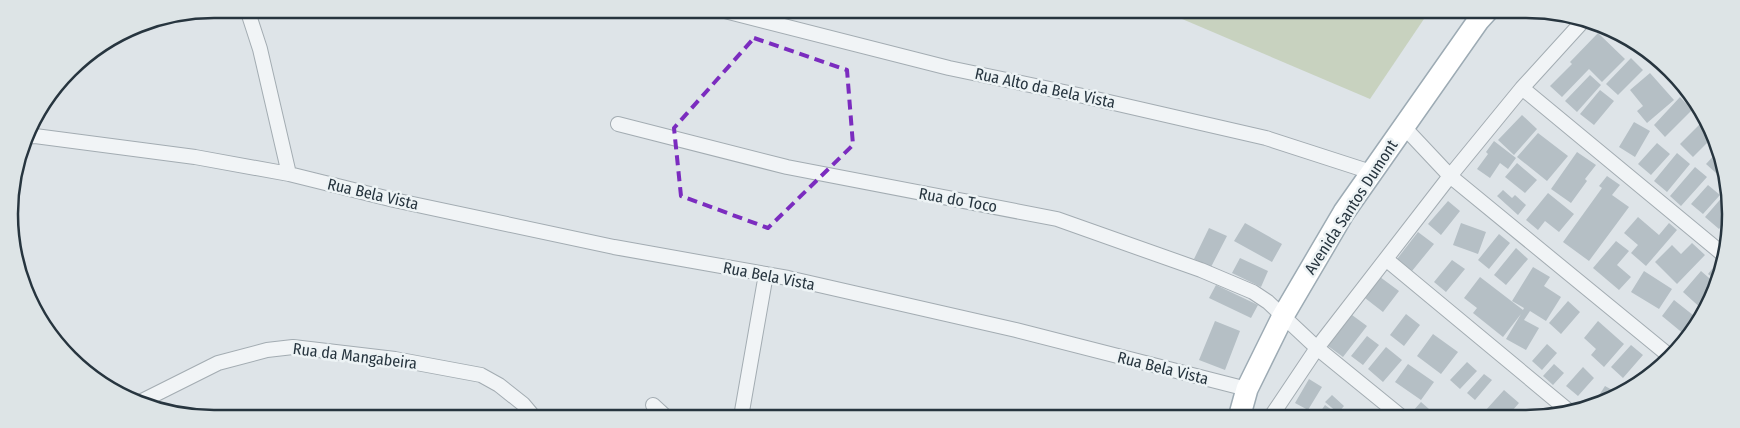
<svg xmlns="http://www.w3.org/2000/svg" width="1740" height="428" font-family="'Fira Sans Condensed',sans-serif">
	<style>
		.green { fill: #c8d2bf }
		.building { fill: #b5bfc5 }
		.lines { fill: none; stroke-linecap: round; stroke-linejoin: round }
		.street-casing { stroke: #a3acb2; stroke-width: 16 }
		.primary-casing { stroke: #9dabb4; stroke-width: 24 }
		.street { stroke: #f1f4f6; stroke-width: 14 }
		.primary { stroke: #fff; stroke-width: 21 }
		.marked { fill: none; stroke: #7b2cbf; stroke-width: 4; stroke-dasharray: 10 6; stroke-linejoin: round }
		.labels { text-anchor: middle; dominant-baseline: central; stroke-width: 5; stroke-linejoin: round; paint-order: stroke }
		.street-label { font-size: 16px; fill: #27353f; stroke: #edf3f5 }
		.rim { fill: none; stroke: #27353f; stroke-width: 2.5 }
	</style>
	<rect width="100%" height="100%" fill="#dee4e8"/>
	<!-- green -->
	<path class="green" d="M 1161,10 L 1430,10 L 1370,99 Z"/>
	<!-- building -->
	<path class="building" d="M 1598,33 L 1625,59 L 1602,82 L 1589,69 L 1562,97 L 1550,86 L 1572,64 L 1570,62 Z
		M 1631,58 L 1643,70 L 1618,95 L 1606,84 Z
		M 1650,73 L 1674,100 L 1647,123 L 1637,111 L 1643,106 L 1630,90 Z
		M 1590,75 L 1601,85 L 1577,112 L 1565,101 Z
		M 1600,90 L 1614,101 L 1594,125 L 1580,114 Z
		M 1680,97 L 1692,110 L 1665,137 L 1654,125 Z
		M 1522,115 L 1537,129 L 1514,155 L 1498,140 Z
		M 1704,120 L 1713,137 L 1693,157 L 1680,144 Z
		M 1634,122 L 1650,131 L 1635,157 L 1619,147 Z
		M 1538,133 L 1568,156 L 1547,181 L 1517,157 Z
		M 1494,141 L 1516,158 L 1508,169 L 1500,163 L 1490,178 L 1477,169 L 1488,154 L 1486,152 Z
		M 1657,143 L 1670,154 L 1651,175 L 1638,164 Z
		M 1719,150 L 1725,164 L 1716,173 L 1706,164 Z
		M 1577,152 L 1596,165 L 1585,179 L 1587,181 L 1571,203 L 1551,189 Z
		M 1677,153 L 1690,164 L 1667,192 L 1654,181 Z
		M 1517,163 L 1537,180 L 1525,193 L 1505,177 Z
		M 1695,167 L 1707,177 L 1681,206 L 1670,196 Z
		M 1607,176 L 1620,185 L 1612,195 L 1629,207 L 1589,261 L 1563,242 L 1602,188 L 1599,186 Z
		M 1708,185 L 1720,195 L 1703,214 L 1691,204 Z
		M 1503,190 L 1512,198 L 1515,195 L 1526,205 L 1518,215 L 1497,196 Z
		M 1548,193 L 1574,214 L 1559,232 L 1545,221 L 1538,230 L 1526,220 Z
		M 1725,194 L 1727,196 L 1728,218 L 1719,229 L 1705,217 Z
		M 1448,201 L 1460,211 L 1441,235 L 1428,224 Z
		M 1638,217 L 1659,235 L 1669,223 L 1677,230 L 1646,266 L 1631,253 L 1638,245 L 1624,233 Z
		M 1245,223 L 1282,244 L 1272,262 L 1234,241 Z
		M 1461,223 L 1486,232 L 1478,254 L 1453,245 Z
		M 1728,224 L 1729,237 L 1722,231 Z
		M 1209,228 L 1227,236 L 1211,267 L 1194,259 Z
		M 1418,232 L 1434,244 L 1412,271 L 1397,259 Z
		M 1499,234 L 1510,243 L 1489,269 L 1478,260 Z
		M 1616,241 L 1629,251 L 1617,265 L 1631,277 L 1619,290 L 1593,268 Z
		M 1692,243 L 1705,255 L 1677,284 L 1655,262 L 1672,245 L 1681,254 Z
		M 1516,248 L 1528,259 L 1506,285 L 1494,275 Z
		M 1240,258 L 1268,271 L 1261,287 L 1232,273 Z
		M 1452,260 L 1465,269 L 1446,292 L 1434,282 Z
		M 1717,263 L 1722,267 L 1717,281 L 1708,274 Z
		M 1533,267 L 1550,277 L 1544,286 L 1561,297 L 1546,321 L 1530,311 L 1524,320 L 1539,328 L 1526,350 L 1506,339 L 1521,314 L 1503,337 L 1473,313 L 1477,308 L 1464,298 L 1480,277 L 1523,310 L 1524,308 L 1512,301 Z
		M 1644,271 L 1672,289 L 1659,309 L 1631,292 Z
		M 1701,271 L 1716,284 L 1710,304 L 1704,311 L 1683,292 Z
		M 1380,277 L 1399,291 L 1383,312 L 1365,298 Z
		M 1216,285 L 1258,305 L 1251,318 L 1209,298 Z
		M 1674,300 L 1698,319 L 1685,335 L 1662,316 Z
		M 1568,301 L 1580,312 L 1561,334 L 1549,323 Z
		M 1406,314 L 1420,325 L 1404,346 L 1390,335 Z
		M 1352,315 L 1367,326 L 1343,357 L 1328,346 Z
		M 1215,321 L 1240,331 L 1225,370 L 1199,360 Z
		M 1598,321 L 1624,344 L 1604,367 L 1591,355 L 1596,349 L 1584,338 Z
		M 1433,334 L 1458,352 L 1441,374 L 1417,356 Z
		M 1367,336 L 1379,345 L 1363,365 L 1351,356 Z
		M 1547,344 L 1557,353 L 1542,370 L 1532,361 Z
		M 1631,345 L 1643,355 L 1623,378 L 1611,367 Z
		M 1386,347 L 1402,360 L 1383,382 L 1368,369 Z
		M 1467,362 L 1477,371 L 1460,389 L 1450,380 Z
		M 1408,364 L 1434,382 L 1421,400 L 1395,382 Z
		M 1554,364 L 1564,373 L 1553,385 L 1543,376 Z
		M 1583,367 L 1594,378 L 1578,396 L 1566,386 Z
		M 1484,374 L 1492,380 L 1475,400 L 1467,393 Z
		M 1309,379 L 1322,387 L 1308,410 L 1295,403 Z
		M 1605,386 L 1614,391 L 1608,401 L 1597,404 L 1594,403 Z
		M 1620,388 L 1625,392 L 1617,398 L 1610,400 Z
		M 1504,390 L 1519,403 L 1506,418 L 1493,418 L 1485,411 Z
		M 1332,395 L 1344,406 L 1338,413 L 1325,402 Z
		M 1421,402 L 1437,416 L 1435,418 L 1418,418 L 1412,412 Z
		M 1325,405 L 1336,413 L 1333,418 L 1316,418 Z
		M 1529,410 L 1538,418 L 1523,418 Z
		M 1466,411 L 1473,418 L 1460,418 Z"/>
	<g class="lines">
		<!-- street casing -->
		<g class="street-casing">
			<path id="street" d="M 247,9 L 260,49 L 289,174
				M 717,9 L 949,68 L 1083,96 L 1266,138 L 1371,172
				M 1522,88 L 1725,256
				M 618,124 L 787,167 L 1057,219 L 1201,270 L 1253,292 L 1268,302 L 1317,348 L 1403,418
				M 1403,126 L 1450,176 L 1672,358
				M 26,137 L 35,136 L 195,157 L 289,174 L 394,200 L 614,247 L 788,278 L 1016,330 L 1247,389
				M 1387,260 L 1570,412
				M 140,402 L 218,363 L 267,350 L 293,347 L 395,359 L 481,375 L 499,385 L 523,404 L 534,417
				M 653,405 L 666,417
				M 741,417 L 766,274
				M 1270,418 L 1317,348 L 1450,176 L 1522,88 L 1583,21"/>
		</g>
		<!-- primary casing -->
		<g class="primary-casing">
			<path id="primary" d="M 1239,418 L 1247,389 L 1283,316 L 1344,212 L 1478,21 L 1488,10"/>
		</g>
		<!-- street -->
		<use href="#street" class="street"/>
		<!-- primary -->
		<use href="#primary" class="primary"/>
	</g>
	<!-- marked area -->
	<path class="marked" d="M 754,38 L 847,70 L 853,145 L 768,228 L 681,196 L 674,128 Z"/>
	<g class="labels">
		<!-- street labels -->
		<g class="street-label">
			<text transform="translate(1045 88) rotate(12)">Rua Alto da Bela Vista</text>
			<text transform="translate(373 194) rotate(13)">Rua Bela Vista</text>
			<text transform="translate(958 200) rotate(10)">Rua do Toco</text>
			<text transform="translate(1351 207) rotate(-57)">Avenida Santos Dumont</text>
			<text transform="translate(769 276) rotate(11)">Rua Bela Vista</text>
			<text transform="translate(355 356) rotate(7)">Rua da Mangabeira</text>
			<text transform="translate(1163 368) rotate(14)">Rua Bela Vista</text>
		</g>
	</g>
	<!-- crop -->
	<path d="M0 0H1740V428H0ZM214 18H1526A196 196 0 0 1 1722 214V214A196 196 0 0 1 1526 410H214A196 196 0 0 1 18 214V214A196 196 0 0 1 214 18Z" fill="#dde4e6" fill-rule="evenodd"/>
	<path class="rim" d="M214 18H1526A196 196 0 0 1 1722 214V214A196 196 0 0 1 1526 410H214A196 196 0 0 1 18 214V214A196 196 0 0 1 214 18Z"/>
</svg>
